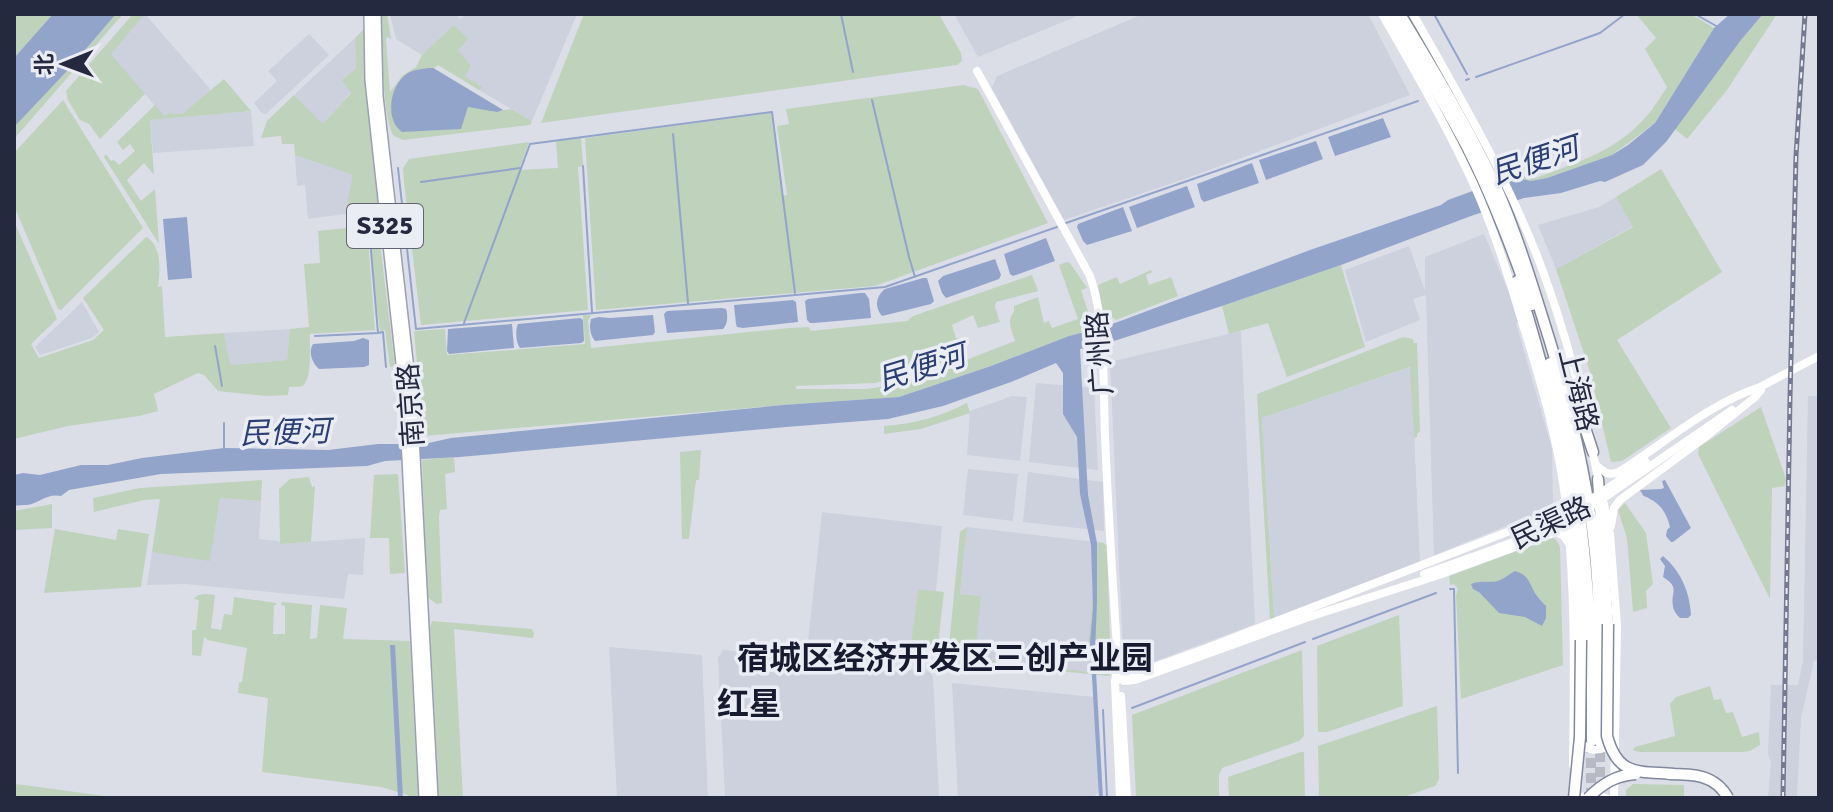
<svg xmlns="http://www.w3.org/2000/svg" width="1833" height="812" font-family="Signika,'Noto Sans SC',sans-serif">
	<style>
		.built { fill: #cdd0dd }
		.green { fill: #bed2bc; fill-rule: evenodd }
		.water { fill: #93a4cb }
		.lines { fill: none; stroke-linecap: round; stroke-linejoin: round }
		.stream { stroke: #93a4cb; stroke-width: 2 }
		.highway-tunnel { stroke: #b7bac5; stroke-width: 10; stroke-dasharray: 10 5; stroke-linecap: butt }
		.primary-casing { stroke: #9aa0b4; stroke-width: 12 }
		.highway-casing { stroke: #82889f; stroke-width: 13 }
		.secondary { stroke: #fff; stroke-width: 8 }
		.primary { stroke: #fff; stroke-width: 9 }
		.highway { stroke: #fff; stroke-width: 10 }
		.rail-casing { stroke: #747a92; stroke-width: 5 }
		.rail { stroke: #ebedf5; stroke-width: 2; stroke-dasharray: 6; stroke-linecap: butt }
		.highway-bridge-casing { stroke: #82889f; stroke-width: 13; stroke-linecap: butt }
		.secondary-bridge { stroke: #fff; stroke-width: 8 }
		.highway-bridge { stroke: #fff; stroke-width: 10 }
		.labels { text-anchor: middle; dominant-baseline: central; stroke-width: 7; stroke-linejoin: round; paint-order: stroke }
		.shield { fill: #ebedf5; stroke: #606476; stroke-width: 2 }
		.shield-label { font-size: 26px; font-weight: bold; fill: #24293f }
		.street-label { font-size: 28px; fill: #24293f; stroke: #ebedf5 }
		.water-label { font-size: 30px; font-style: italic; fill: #2b3f76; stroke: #ebedf5 }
		.quarter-label { font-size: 32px; font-weight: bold; fill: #171b2f; stroke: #ebedf5 }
	</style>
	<rect width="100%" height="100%" fill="#dcdee7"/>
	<!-- built -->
	<path class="built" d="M 145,14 L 211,90 L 182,114 L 169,113 L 164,116 L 110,54 Z
		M 390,14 L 456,14 L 460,19 L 466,14 L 577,14 L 532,121 L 479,90 L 481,87 L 464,75 L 458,50 L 454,26 L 422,55 L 396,39 Z
		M 954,14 L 1082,14 L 978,57 Z
		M 1143,14 L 1368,14 L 1410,95 L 1190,177 L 1064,220 L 992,88 L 997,76 Z
		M 309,34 L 329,55 L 266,114 L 262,113 L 254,103 L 277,81 L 268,71 Z
		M 355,38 L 356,69 L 351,92 L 323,125 L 294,95 Z
		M 251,111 L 254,146 L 153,153 L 150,120 Z
		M 295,155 L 354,175 L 345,214 L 308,219 L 305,185 L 297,186 Z
		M 1616,197 L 1633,226 L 1556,269 L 1538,225 L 1599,207 Z
		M 1484,234 L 1506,286 L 1509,286 L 1522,317 L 1516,323 L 1552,449 L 1553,507 L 1434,555 L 1426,295 L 1413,299 L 1420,320 L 1366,342 L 1345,270 L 1409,246 L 1425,291 L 1425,257 Z
		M 82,302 L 99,332 L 92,338 L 40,355 L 35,347 Z
		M 290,329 L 287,360 L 229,365 L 224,333 Z
		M 1241,331 L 1255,624 L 1124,673 L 1110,362 Z
		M 1411,367 L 1420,563 L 1274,618 L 1262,418 Z
		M 1036,383 L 1094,388 L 1098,470 L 1029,462 Z
		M 1012,396 L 1027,397 L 1020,461 L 967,455 L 970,411 Z
		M 1808,396 L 1819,396 L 1819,660 L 1814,661 L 1801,718 L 1797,798 L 1768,798 L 1771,763 L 1768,753 L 1771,685 L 1798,685 L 1803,661 Z
		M 968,469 L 1018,474 L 1013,521 L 963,515 Z
		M 1028,472 L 1103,482 L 1104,531 L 1023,522 Z
		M 220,498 L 261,501 L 259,539 L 279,541 L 280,544 L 365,538 L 363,575 L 348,574 L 344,599 L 186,584 L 147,585 L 152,552 L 210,560 Z
		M 822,512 L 942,526 L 936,591 L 918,589 L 910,652 L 808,642 Z
		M 967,527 L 1104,543 L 1108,674 L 974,658 L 981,596 L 960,594 Z
		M 609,647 L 702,655 L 708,798 L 617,798 Z
		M 723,650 L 930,672 L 933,677 L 939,798 L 725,798 L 718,658 Z
		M 952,683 L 1095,697 L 1099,792 L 1095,795 L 1095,798 L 958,798 Z"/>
	<!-- green -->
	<path class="green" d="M 14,14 L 53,14 L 14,58 Z
		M 116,14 L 123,14 L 14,139 L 14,126 L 67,71 Z
		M 133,14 L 145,14 L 111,54 L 145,94 L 100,139 L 89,124 L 80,120 L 68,100 L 66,91 Z
		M 381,14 L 387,14 L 391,39 L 387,37 L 386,39 L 390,92 L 402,76 L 416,67 L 422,55 L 454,25 L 468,39 L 458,50 L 471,66 L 465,76 L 482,87 L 479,90 L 438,65 L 434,68 L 503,110 L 511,109 L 532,121 L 530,125 L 403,140 L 394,136 C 382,119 382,39 381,14 Z
		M 584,14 L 939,14 L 961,53 L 962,61 L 957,65 L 950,66 L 541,123 Z
		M 1636,14 L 1691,14 L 1714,28 L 1655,123 L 1612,155 L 1547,178 L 1531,181 L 1522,179 L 1514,173 L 1509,163 L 1509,154 L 1515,148 L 1533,179 C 1570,165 1612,153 1640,123 C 1651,113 1659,99 1667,87 L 1645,49 L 1656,38 Z
		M 1763,14 L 1777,14 L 1727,90 L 1687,139 L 1675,129 L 1741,40 Z
		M 364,29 L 364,75 L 379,210 L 345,214 L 353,175 L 295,155 L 294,144 L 282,144 L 281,136 L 261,138 L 267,121 L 294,95 L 323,124 L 351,93 L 342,80 L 356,69 L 355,38 Z
		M 224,79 L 251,111 L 150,120 L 154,175 L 144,163 L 127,180 L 141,201 L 155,189 L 159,244 L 104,157 L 106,154 L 111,161 L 114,160 L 119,165 L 135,151 L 130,144 L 123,150 L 117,142 L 155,105 L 164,116 L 169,113 L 182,114 Z
		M 964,85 L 978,89 L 1048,223 L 875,286 L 596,310 L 585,138 L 771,113 L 782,196 L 787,195 L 777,126 L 789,124 L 786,109 Z
		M 63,100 L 143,228 L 61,310 L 58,309 L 14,206 L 14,153 Z
		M 581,138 L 583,166 L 578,167 L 588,310 L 421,325 L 404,182 L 403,168 L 409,159 L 529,142 L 519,170 L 558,168 L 556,141 Z
		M 1661,169 L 1722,272 L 1617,340 L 1671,428 L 1622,461 L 1611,462 L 1590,372 L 1556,269 L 1633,227 L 1616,197 Z
		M 14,221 L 57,319 L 31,344 L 39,358 L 93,340 L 104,330 L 83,298 L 146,237 C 162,245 160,271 158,287 L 162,286 L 165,337 L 224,333 L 230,365 L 287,360 L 290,329 L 309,327 L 304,264 L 320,263 L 318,231 L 367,226 L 375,330 L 310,334 C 309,345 313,381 302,386 C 300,387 291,387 289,387 L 288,395 L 267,396 L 218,391 L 204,375 L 198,373 L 154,394 L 158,411 L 139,416 L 68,426 L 14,439 Z
		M 373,227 L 378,227 L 395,366 L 390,367 L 385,330 L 380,331 C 377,304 368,251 373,227 Z
		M 1067,262 L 1070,263 L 1087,288 L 1081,290 L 1089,315 L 1096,315 L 1097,328 L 1069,336 L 991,366 L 899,397 L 783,405 L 424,436 L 414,331 L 445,329 L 447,355 L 585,344 L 583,315 L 591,315 L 588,321 L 591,348 L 789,328 L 809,327 L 811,331 L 907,321 L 913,316 L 1032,275 L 1038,291 L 996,302 L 995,307 L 1000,322 L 978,328 L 973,315 L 952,325 L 956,338 L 960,339 L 966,360 L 1015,341 C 1012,331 1006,320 1014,312 L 1014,306 L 1038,297 L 1044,323 L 1049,321 L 1052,328 L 1078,319 L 1059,265 ZM 943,362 L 944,369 L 892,385 L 867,389 L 796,389 L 796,386 L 875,383 L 902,376 Z
		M 1341,265 L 1365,347 L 1287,377 L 1268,323 L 1229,334 L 1222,306 Z
		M 1151,270 L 1152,272 L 1146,275 L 1149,285 L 1171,277 L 1178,296 L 1116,320 L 1112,317 L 1104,318 L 1098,285 L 1117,277 L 1120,284 Z
		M 1403,337 L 1413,339 L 1414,343 L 1417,343 L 1420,431 L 1417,434 L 1417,437 L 1414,438 L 1410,367 L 1262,418 L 1274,618 L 1270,620 L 1257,394 Z
		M 967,403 L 970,413 L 921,429 L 884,434 L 884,426 C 914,424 939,417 967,403 Z
		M 1761,407 L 1786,479 L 1785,486 L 1772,488 L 1770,599 L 1698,454 L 1699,447 Z
		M 701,450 L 699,480 L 696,480 L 689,539 L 682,539 L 680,452 Z
		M 454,457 L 455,472 L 445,474 L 447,509 L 440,510 L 439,517 L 442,603 L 437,604 L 427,597 L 422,460 Z
		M 398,474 L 405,573 L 390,574 L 389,538 L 370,538 L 374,475 Z
		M 309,477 L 312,487 L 315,486 L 311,542 L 280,544 L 279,489 L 290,479 Z
		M 262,480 L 261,501 L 220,498 L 210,561 L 152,552 L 160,499 L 144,500 L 94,512 L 93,498 L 140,488 Z
		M 1625,503 L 1646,533 L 1653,584 L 1646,591 L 1647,608 L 1633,612 L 1627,538 L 1618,510 Z
		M 52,504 L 52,528 L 15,530 L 14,544 L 14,511 Z
		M 967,527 L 960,594 L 981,596 L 975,658 L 1107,674 L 1107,662 L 1087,658 L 1098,542 L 1104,543 L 1107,546 L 1111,674 L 1108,676 L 968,662 L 964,660 L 959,651 L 950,642 L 950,636 L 960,532 Z
		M 55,529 L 116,540 L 118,529 L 149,534 L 141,587 L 44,593 Z
		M 1553,538 L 1557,541 L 1560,547 L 1563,665 L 1461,699 L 1456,595 L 1458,589 L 1454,584 L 1450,585 L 1449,576 Z
		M 918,589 L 944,592 L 938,644 C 930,643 927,647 922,653 L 910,652 Z
		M 205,594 L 215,595 L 211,628 L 221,630 L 224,614 L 232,615 L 234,597 L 276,603 L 277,605 L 274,605 L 273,634 L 285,634 L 285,606 L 281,605 L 282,602 L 312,605 L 310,639 L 317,638 L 320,605 L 347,608 L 343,639 L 410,641 L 418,798 L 408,798 L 408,795 L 381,787 L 262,772 L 268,698 L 238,693 L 239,682 L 242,682 L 247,648 L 207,640 L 207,638 L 204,638 L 201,656 L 192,655 L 192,630 L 196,630 L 199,600 L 194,599 L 198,595 Z
		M 1399,615 L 1403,706 L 1327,732 L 1318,732 L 1317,646 Z
		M 432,621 L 532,629 L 534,633 L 533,638 L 454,629 L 463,798 L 439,798 L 430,627 Z
		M 1302,650 L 1304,736 L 1299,741 L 1222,768 L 1219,775 L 1219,798 L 1136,798 L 1132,715 Z
		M 1710,686 L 1714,700 L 1721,699 L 1726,713 L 1733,712 L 1742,737 L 1759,732 L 1760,745 L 1750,751 L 1742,752 L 1639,752 L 1633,750 L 1635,747 L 1675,736 L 1670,704 L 1676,697 Z
		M 1437,706 L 1439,777 L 1438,782 L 1435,786 L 1401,798 L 1319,798 L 1318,746 Z
		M 1301,752 L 1304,752 L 1305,798 L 1229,798 L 1228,777 Z
		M 14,784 L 24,785 L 119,798 L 14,798 Z
		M 1633,784 L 1684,785 L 1684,798 L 1626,798 L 1626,790 Z"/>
	<!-- water -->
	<path class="water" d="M 53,14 L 116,14 L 67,71 L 14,127 L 14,58 Z
		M 1730,14 L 1763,14 L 1741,40 L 1666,142 L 1643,165 L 1605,182 L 1600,181 L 1561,193 L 1524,198 L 1471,216 L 1341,265 L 1222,306 L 1114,341 L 1080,349 L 1088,495 L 1097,543 L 1097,601 L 1095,653 L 1103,798 L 1099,798 L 1090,643 L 1093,608 L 1091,545 L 1080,494 L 1077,437 L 1063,414 L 1063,373 L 1056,363 L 1011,382 L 943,406 L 888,419 L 786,427 L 460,457 L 385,461 L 367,466 L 161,474 L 69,490 L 61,496 C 47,493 40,503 27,505 C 23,505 18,505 14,506 L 14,475 L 23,473 L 40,475 L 81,465 L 108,465 L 142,458 L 224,448 L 328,450 L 378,444 L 424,444 L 451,438 L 783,405 L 899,397 L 991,366 L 1069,336 L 1107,326 L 1310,250 L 1441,205 L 1448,200 L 1508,178 L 1514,173 L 1522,179 L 1531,181 L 1547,178 L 1612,155 L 1628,145 L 1655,123 L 1714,28 Z
		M 428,68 L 433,68 L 503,110 L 497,112 L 468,107 L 461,129 L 402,132 C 384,119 390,84 408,73 C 413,70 422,69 428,68 Z
		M 1383,118 L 1391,137 L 1335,156 L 1328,137 Z
		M 1316,141 L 1323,159 L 1266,180 L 1259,160 Z
		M 1252,163 L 1259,183 L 1204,202 L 1201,199 L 1197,184 Z
		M 1187,186 L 1195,207 L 1137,228 L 1129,207 Z
		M 1123,207 L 1132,231 L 1087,245 L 1083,241 L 1077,227 L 1078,224 Z
		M 187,217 L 192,278 L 168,280 L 163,219 Z
		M 1046,238 L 1055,261 L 1013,276 L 1010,274 L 1004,254 Z
		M 995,259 L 1001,275 L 999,279 L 946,298 L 942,293 L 938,281 L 943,276 Z
		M 923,278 L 927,278 L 934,301 L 931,304 L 882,316 C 874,307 876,296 885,289 Z
		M 860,293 L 865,293 L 869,299 L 871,318 L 814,323 L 810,323 L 807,320 L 805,301 L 808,299 Z
		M 793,300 L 796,302 L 798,322 L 743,328 L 737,327 L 736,324 L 734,305 Z
		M 722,308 L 726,309 C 728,315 728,324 723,329 L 667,333 L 664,314 L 667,311 Z
		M 653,315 L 655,332 L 653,335 L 595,341 C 590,335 589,327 591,319 L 599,317 L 610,318 Z
		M 580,318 L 583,320 L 584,341 L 581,343 L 520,348 C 516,343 515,330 518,324 Z
		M 512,324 L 514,348 L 449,354 L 447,351 L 448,329 Z
		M 363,338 L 369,340 L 369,365 L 364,367 L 319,369 C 312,363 308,352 313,344 L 354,341 Z
		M 1665,480 L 1691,528 L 1673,542 L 1671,542 L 1666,536 L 1667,530 L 1670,527 C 1667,515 1662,505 1650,499 C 1640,493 1646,500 1640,490 L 1661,489 L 1664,488 L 1662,481 Z
		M 1663,556 C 1681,571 1690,593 1691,615 L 1688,618 L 1680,618 C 1677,615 1673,610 1673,606 C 1670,592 1681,588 1663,577 L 1665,566 L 1660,559 Z
		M 1515,571 C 1530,575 1529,585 1537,596 C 1540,600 1543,603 1546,606 L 1546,618 L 1542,626 L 1525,617 L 1499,613 L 1479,592 L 1473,589 L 1471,584 C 1481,580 1488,583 1498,581 C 1504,579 1509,574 1515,571 Z
		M 390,645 L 395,645 L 403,798 L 398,798 Z"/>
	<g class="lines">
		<!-- stream -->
		<path class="stream" d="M 841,14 L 853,72
			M 1434,14 L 1467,74
			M 1695,14 L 1718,27
			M 1476,77 L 1600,33 L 1625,14
			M 1466,80 L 1469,79
			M 872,100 L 909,257 L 915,277
			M 673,134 L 688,303
			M 583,166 L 592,312
			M 398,168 L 416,329 L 885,287 L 1057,227
			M 421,182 L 520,168
			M 1066,223 L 1418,101
			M 369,227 L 378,333 L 383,332 L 386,367
			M 464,323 L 530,144 L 772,112 L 795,293
			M 315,336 L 378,333
			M 215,346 L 222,386
			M 224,450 L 224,423
			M 1450,589 L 1454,589 L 1458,773
			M 1313,639 L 1436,593
			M 1132,708 L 1305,642
			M 1103,710 L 1107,798"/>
		<!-- highway-tunnel -->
		<path class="highway-tunnel" d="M 1600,792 L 1600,742
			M 1591,798 L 1591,743"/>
		<!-- primary casing -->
		<g class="primary-casing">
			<path id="primary" d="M 369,14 L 370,80 L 401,363 L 406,438 L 424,798
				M 376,14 L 378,96 L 408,361 L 414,437 L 433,798"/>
		</g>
		<!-- highway casing -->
		<g class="highway-casing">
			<path id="highway" d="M 1390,14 C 1416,58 1443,101 1467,147 C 1493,198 1513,252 1532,305
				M 1400,14 C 1434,70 1467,125 1495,184 C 1514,227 1528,271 1542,316 C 1567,394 1587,472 1595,553 C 1601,616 1601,679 1600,742
				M 1517,281 C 1538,348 1557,417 1569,486 C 1577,536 1580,589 1581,640
				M 1550,363 C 1584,487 1593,613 1592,741
				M 1571,385 L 1593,452
				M 1598,479 L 1608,624"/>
		</g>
		<!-- secondary -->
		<path class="secondary" d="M 1382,14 C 1414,70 1447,126 1474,185 C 1495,231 1509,279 1524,328 C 1542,386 1559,444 1566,505 C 1576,591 1574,678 1573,765
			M 1413,14 C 1461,99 1512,185 1545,277 C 1561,321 1574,367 1584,412
			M 977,71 L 1090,276 C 1106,321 1103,386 1105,435 C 1108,511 1113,587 1118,664 L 1115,681 L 1120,798
			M 1756,389 L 1819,356
			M 1592,449 L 1599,483
			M 1597,466 C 1605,473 1609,476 1619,472 C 1665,443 1708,404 1760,387
			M 1604,504 L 1610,534 L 1617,626 L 1614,798
			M 1611,526 L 1614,508 L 1620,500 L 1708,435 L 1754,398 L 1761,390
			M 1115,681 L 1207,648 L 1546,517 L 1561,510 L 1564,501
			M 1124,681 L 1135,680 L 1309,617 L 1439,575 L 1556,532 L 1564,536 L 1568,542
			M 1121,696 L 1127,798
			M 1579,739 C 1587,754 1604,752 1613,740
			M 1581,798 L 1589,794 L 1606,798"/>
		<!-- primary -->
		<use href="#primary" class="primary"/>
		<!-- highway -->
		<use href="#highway" class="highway"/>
		<!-- rail casing -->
		<g class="rail-casing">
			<path id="rail" d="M 1783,798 L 1790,398 L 1796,156 L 1805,14"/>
		</g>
		<!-- rail -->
		<use href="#rail" class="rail"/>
		<!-- highway-bridge casing -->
		<g class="highway-bridge-casing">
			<path id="highway-bridge" d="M 1608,624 L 1607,736 C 1618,777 1639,771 1674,774
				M 1668,774 C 1692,774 1715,774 1728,798
				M 1574,798 L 1580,737 L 1581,640
				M 1588,798 C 1602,784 1616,775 1636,774"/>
		</g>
		<!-- secondary-bridge -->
		<path class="secondary-bridge" d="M 1559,517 L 1596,496 L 1646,462
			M 1424,574 C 1483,553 1543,534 1598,502 L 1732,410"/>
		<!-- highway-bridge -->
		<use href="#highway-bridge" class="highway-bridge"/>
	</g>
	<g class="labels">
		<!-- shield labels -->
		<rect class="shield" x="347" y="204" width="76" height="44" rx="6"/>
		<g class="shield-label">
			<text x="385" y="226">S325</text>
		</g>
		<!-- street labels -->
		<g class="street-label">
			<text transform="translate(1100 353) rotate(-94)">广州路</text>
			<text transform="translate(1578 390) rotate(76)">上海路</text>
			<text transform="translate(411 405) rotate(-94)">南京路</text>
			<text transform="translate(1551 523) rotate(-25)">民渠路</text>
		</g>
		<!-- water labels -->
		<g class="water-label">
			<text transform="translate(1535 161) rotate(-18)">民便河</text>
			<text transform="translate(922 368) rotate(-17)">民便河</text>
			<text transform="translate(285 433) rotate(-2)">民便河</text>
		</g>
		<!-- quarter labels -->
		<g class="quarter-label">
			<text x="945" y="658">宿城区经济开发区三创产业园</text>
			<text x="749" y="704">红星</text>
		</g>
	</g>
	<!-- border -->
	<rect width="1833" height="812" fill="none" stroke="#24293f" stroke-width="32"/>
	<!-- north arrow -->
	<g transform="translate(64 64) rotate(269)" stroke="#ebedf5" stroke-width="6" paint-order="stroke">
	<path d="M0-6L14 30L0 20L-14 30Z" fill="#24293f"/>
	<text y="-12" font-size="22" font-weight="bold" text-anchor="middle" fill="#24293f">北</text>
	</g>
</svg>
